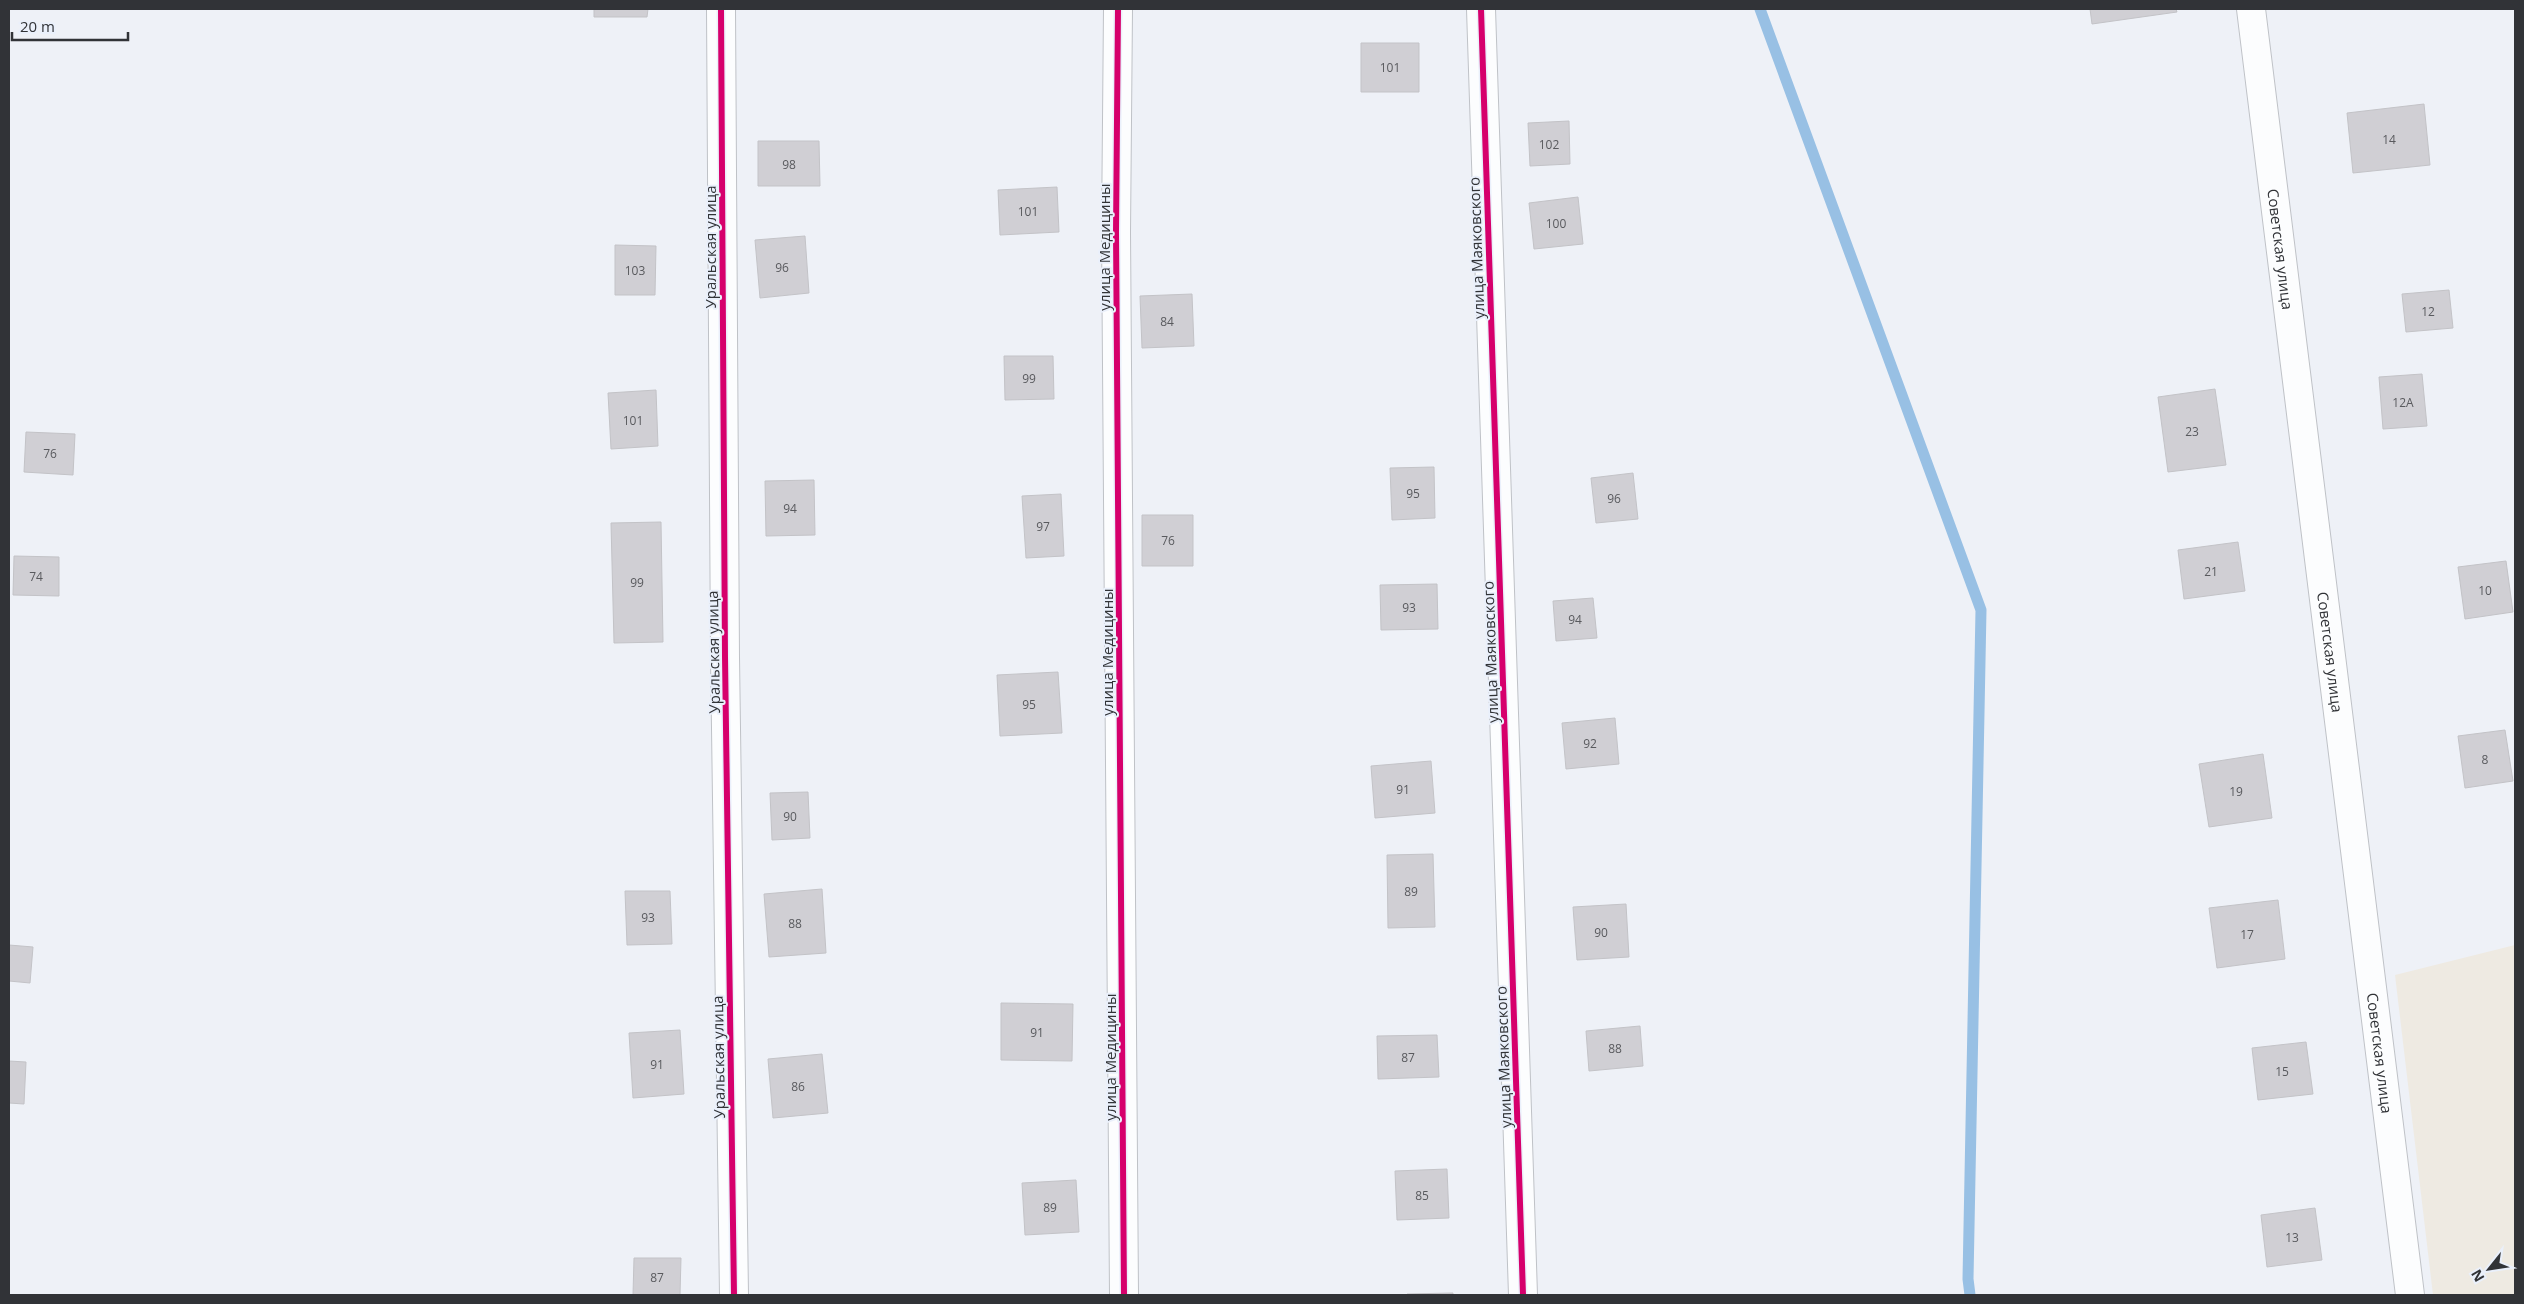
<svg xmlns="http://www.w3.org/2000/svg" width="2524" height="1304" font-family="'Open Sans',sans-serif">
	<style>
		.industrial { fill: #eeeae2 }
		.lines { fill: none; stroke-linecap: round; stroke-linejoin: round }
		.stream { stroke: #98c0e4; stroke-width: 11 }
		.building { fill: #d0cfd4; stroke: #c3c3c7 }
		.minor-casing { stroke: #bfc2c7; stroke-width: 30 }
		.secondary-casing { stroke: #bfc2c7; stroke-width: 30 }
		.minor { stroke: #fcfdfe; stroke-width: 28 }
		.secondary { stroke: #fcfdfe; stroke-width: 28 }
		.cycleway-casing { stroke: #eaf0fb; stroke-width: 9 }
		.cycleway { stroke: #d6006c; stroke-width: 6 }
		.labels { text-anchor: middle; dominant-baseline: central; stroke-width: 4; stroke-linejoin: round; paint-order: stroke }
		.number-label { font-size: 12px; fill: #595a5e }
		.street-label { font-size: 15px; fill: #313337; stroke: #eaf0fb }
	</style>
	<rect width="100%" height="100%" fill="#eef1f7"/>
	<!-- industrial -->
	<path class="industrial" d="M 2515,945 L 2515,1295 L 2433,1295 L 2395,975 Z"/>
	<g class="lines">
		<!-- stream -->
		<path class="stream" d="M 1760,9 L 1981,610 L 1968,1279 L 1970,1295"/>
	</g>
	<!-- building -->
	<path class="building" d="M 594,9 L 648,9 L 647,17 L 594,17 Z
		M 2090,9 L 2176,9 L 2177,12 L 2092,24 Z
		M 1361,43 L 1419,43 L 1419,92 L 1361,92 Z
		M 2424,104 L 2430,165 L 2353,173 L 2347,113 Z
		M 1569,121 L 1570,164 L 1530,166 L 1528,123 Z
		M 758,141 L 819,141 L 820,186 L 758,186 Z
		M 1057,187 L 1059,232 L 1000,235 L 998,190 Z
		M 1578,197 L 1583,244 L 1534,249 L 1529,203 Z
		M 805,236 L 809,293 L 760,298 L 755,240 Z
		M 615,245 L 656,246 L 655,295 L 615,295 Z
		M 2449,290 L 2453,328 L 2406,332 L 2402,294 Z
		M 1192,294 L 1194,346 L 1142,348 L 1140,296 Z
		M 1004,356 L 1053,356 L 1054,399 L 1005,400 Z
		M 2422,374 L 2427,426 L 2383,429 L 2379,377 Z
		M 2215,389 L 2226,465 L 2168,472 L 2158,397 Z
		M 656,390 L 658,446 L 611,449 L 608,393 Z
		M 26,432 L 75,434 L 73,475 L 24,472 Z
		M 1434,467 L 1435,518 L 1392,520 L 1390,468 Z
		M 1633,473 L 1638,519 L 1596,523 L 1591,478 Z
		M 814,480 L 815,535 L 766,536 L 765,481 Z
		M 1061,494 L 1064,556 L 1026,558 L 1022,496 Z
		M 1142,515 L 1193,515 L 1193,566 L 1142,566 Z
		M 661,522 L 663,642 L 614,643 L 611,523 Z
		M 2238,542 L 2245,591 L 2184,599 L 2178,550 Z
		M 14,556 L 59,557 L 59,596 L 13,595 Z
		M 2506,561 L 2513,612 L 2465,619 L 2458,567 Z
		M 1437,584 L 1438,629 L 1381,630 L 1380,585 Z
		M 1593,598 L 1597,638 L 1556,641 L 1553,601 Z
		M 1058,672 L 1062,733 L 1000,736 L 997,675 Z
		M 1615,718 L 1619,764 L 1566,769 L 1562,723 Z
		M 2505,730 L 2513,781 L 2465,788 L 2458,736 Z
		M 2263,754 L 2272,818 L 2209,827 L 2199,764 Z
		M 1431,761 L 1435,813 L 1375,818 L 1371,766 Z
		M 808,792 L 810,838 L 772,840 L 770,793 Z
		M 1433,854 L 1435,927 L 1388,928 L 1387,855 Z
		M 822,889 L 826,953 L 769,957 L 764,894 Z
		M 625,891 L 670,891 L 672,944 L 627,945 Z
		M 2278,900 L 2285,959 L 2217,968 L 2209,908 Z
		M 1626,904 L 1629,957 L 1577,960 L 1573,907 Z
		M 9,945 L 33,947 L 30,983 L 9,981 Z
		M 1001,1003 L 1073,1004 L 1072,1061 L 1001,1060 Z
		M 1640,1026 L 1643,1066 L 1589,1071 L 1586,1031 Z
		M 680,1030 L 684,1094 L 633,1098 L 629,1033 Z
		M 1437,1035 L 1439,1077 L 1378,1079 L 1377,1036 Z
		M 2306,1042 L 2313,1094 L 2258,1100 L 2252,1048 Z
		M 822,1054 L 828,1113 L 773,1118 L 768,1059 Z
		M 9,1061 L 26,1062 L 24,1104 L 9,1103 Z
		M 1447,1169 L 1449,1218 L 1397,1220 L 1395,1171 Z
		M 1076,1180 L 1079,1232 L 1025,1235 L 1022,1183 Z
		M 2315,1208 L 2322,1260 L 2267,1267 L 2261,1215 Z
		M 634,1258 L 681,1258 L 680,1295 L 633,1295 Z
		M 1453,1293 L 1453,1295 L 1407,1295 L 1407,1294 Z"/>
	<g class="lines">
		<!-- minor casing -->
		<g class="minor-casing">
			<path id="minor" d="M 721,9 L 725,657 L 734,1295
				M 1118,9 L 1116,232 L 1124,1295
				M 1481,9 L 1523,1295"/>
		</g>
		<!-- secondary casing -->
		<g class="secondary-casing">
			<g id="secondary">
				<path id="s1" d="M 2251,9 L 2410,1295"/>
			</g>
		</g>
		<!-- minor -->
		<use href="#minor" class="minor"/>
		<!-- secondary -->
		<use href="#secondary" class="secondary"/>
		<!-- cycleway casing -->
		<g class="cycleway-casing">
			<path id="cycleway" d="M 721,9 L 725,657 L 734,1295
				M 1118,9 L 1116,232 L 1124,1295
				M 1481,9 L 1523,1295"/>
		</g>
		<!-- cycleway -->
		<use href="#cycleway" class="cycleway"/>
	</g>
	<g class="labels">
		<!-- number labels -->
		<g class="number-label">
			<text x="1390" y="67">101</text>
			<text x="2389" y="139">14</text>
			<text x="1549" y="144">102</text>
			<text x="789" y="164">98</text>
			<text x="1028" y="211">101</text>
			<text x="1556" y="223">100</text>
			<text x="782" y="267">96</text>
			<text x="635" y="270">103</text>
			<text x="2428" y="311">12</text>
			<text x="1167" y="321">84</text>
			<text x="1029" y="378">99</text>
			<text x="2403" y="402">12А</text>
			<text x="633" y="420">101</text>
			<text x="2192" y="431">23</text>
			<text x="50" y="453">76</text>
			<text x="1413" y="493">95</text>
			<text x="1614" y="498">96</text>
			<text x="790" y="508">94</text>
			<text x="1043" y="526">97</text>
			<text x="1168" y="540">76</text>
			<text x="2211" y="571">21</text>
			<text x="36" y="576">74</text>
			<text x="637" y="582">99</text>
			<text x="2485" y="590">10</text>
			<text x="1409" y="607">93</text>
			<text x="1575" y="619">94</text>
			<text x="1029" y="704">95</text>
			<text x="1590" y="743">92</text>
			<text x="2485" y="759">8</text>
			<text x="1403" y="789">91</text>
			<text x="2236" y="791">19</text>
			<text x="790" y="816">90</text>
			<text x="1411" y="891">89</text>
			<text x="648" y="917">93</text>
			<text x="795" y="923">88</text>
			<text x="1601" y="932">90</text>
			<text x="2247" y="934">17</text>
			<text x="1037" y="1032">91</text>
			<text x="1615" y="1048">88</text>
			<text x="1408" y="1057">87</text>
			<text x="657" y="1064">91</text>
			<text x="2282" y="1071">15</text>
			<text x="798" y="1086">86</text>
			<text x="1422" y="1195">85</text>
			<text x="1050" y="1207">89</text>
			<text x="2292" y="1237">13</text>
			<text x="657" y="1277">87</text>
		</g>
		<!-- street labels -->
		<g class="street-label">
			<text transform="translate(710 247) rotate(-90)">Уральская улица</text>
			<text transform="translate(1104 247) rotate(-90)">улица Медицины</text>
			<text transform="translate(1476 248) rotate(-92)">улица Маяковского</text>
			<text stroke="none"><textPath href="#s1" startOffset="242">Советская улица</textPath></text>
			<text transform="translate(713 652) rotate(-91)">Уральская улица</text>
			<text transform="translate(1107 652) rotate(-90)">улица Медицины</text>
			<text transform="translate(1490 652) rotate(-92)">улица Маяковского</text>
			<text stroke="none"><textPath href="#s1" startOffset="648">Советская улица</textPath></text>
			<text stroke="none"><textPath href="#s1" startOffset="1052">Советская улица</textPath></text>
			<text transform="translate(718 1057) rotate(-91)">Уральская улица</text>
			<text transform="translate(1110 1057) rotate(-90)">улица Медицины</text>
			<text transform="translate(1503 1057) rotate(-92)">улица Маяковского</text>
		</g>
	</g>
	<!-- border -->
	<rect width="2524" height="1304" fill="none" stroke="#313337" stroke-width="20"/>
	<!-- north arrow -->
	<g transform="translate(2489 1269) rotate(240)" stroke="#eaf0fb" stroke-width="4" paint-order="stroke">
	<path d="M0-4L9 19L0 12L-9 19Z" fill="#313337"/>
	<text y="-8" font-size="14" font-weight="bold" text-anchor="middle" fill="#313337">N</text>
	</g>
	<!-- scale -->
	<path d="M12 32v8h116v-8" fill="none" stroke="#313337" stroke-width="2.5"/>
	<text x="20" y="32" font-size="15" fill="#313337" stroke="#eaf0fb" stroke-width="4" paint-order="stroke">20 m</text>
</svg>
